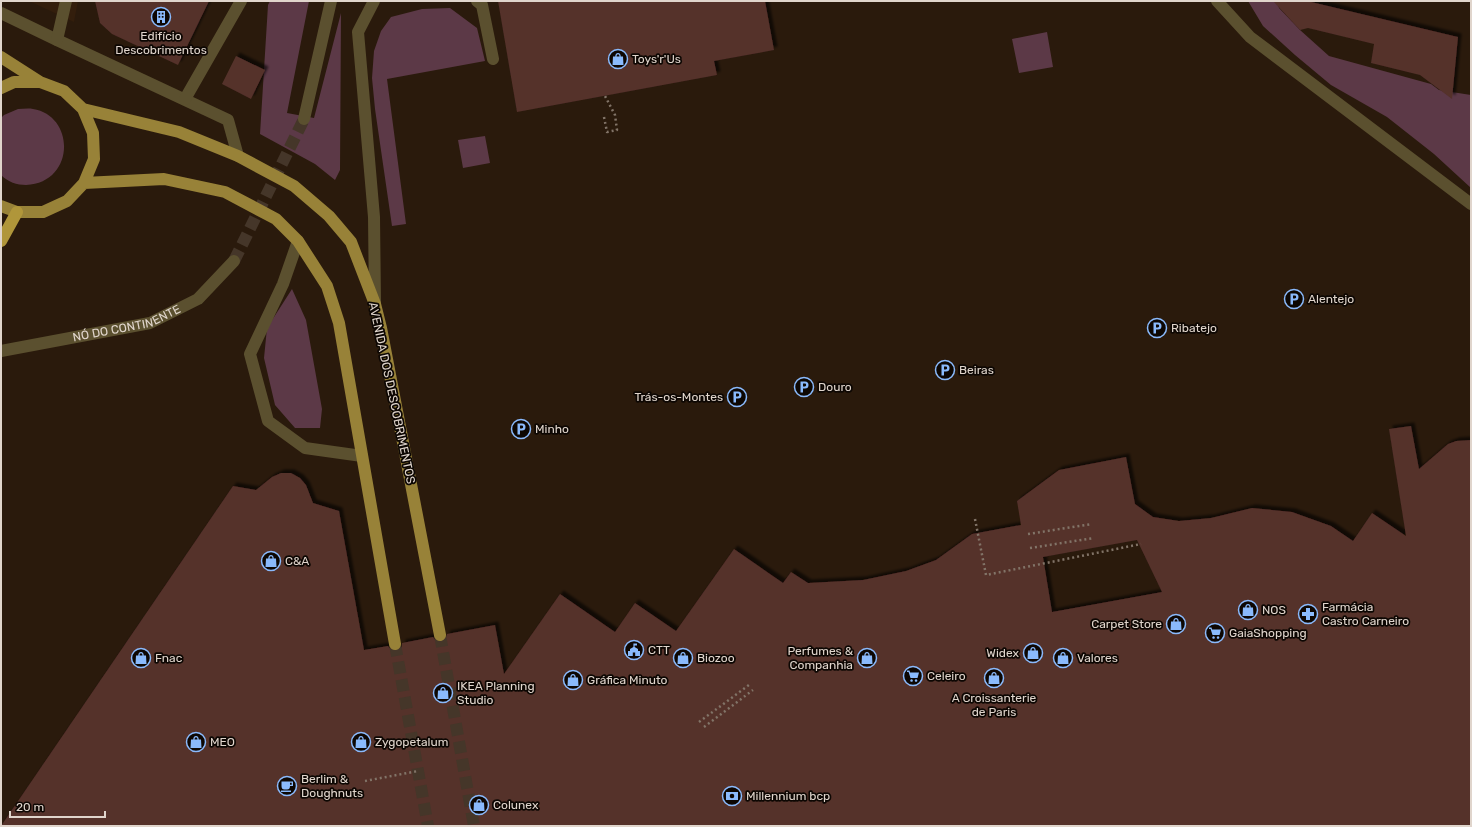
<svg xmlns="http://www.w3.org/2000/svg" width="1472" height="827" font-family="Rubik,sans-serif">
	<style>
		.built { fill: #331e0c }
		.green { fill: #5c3947 }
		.building { fill: #54302b; fill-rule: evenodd; filter: url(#shadow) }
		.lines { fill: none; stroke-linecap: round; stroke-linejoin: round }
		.minor-tunnel { stroke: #453629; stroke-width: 12; stroke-dasharray: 12 6; stroke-linecap: butt }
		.major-tunnel { stroke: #453629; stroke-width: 12; stroke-dasharray: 12 6; stroke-linecap: butt }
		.path { stroke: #827468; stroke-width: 2.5; stroke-dasharray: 2 3; stroke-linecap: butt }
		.minor { stroke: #5b502f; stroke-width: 12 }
		.major { stroke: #988238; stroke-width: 12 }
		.highway { stroke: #b0963a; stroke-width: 12 }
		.labels { text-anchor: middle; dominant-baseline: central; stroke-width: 3.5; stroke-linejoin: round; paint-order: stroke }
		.poi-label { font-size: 12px; fill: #e0d5cc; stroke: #0d0703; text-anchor: start }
		.street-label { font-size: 12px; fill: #e0d5cc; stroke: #0d0703 }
	</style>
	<defs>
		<filter id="shadow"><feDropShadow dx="3.5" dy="-3.5" stdDeviation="1" flood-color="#0009"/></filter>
	</defs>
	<rect width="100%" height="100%" fill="#2a1a0c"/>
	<!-- built -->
	<path class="built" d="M 29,1 L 78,1 L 74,22 Z"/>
	<!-- green -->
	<path class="green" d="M 270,1 L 309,1 L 287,113 L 314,118 L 341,13 L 340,170 L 335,180 L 315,164 L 260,134 L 268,5 Z
		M 1248,1 L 1277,1 L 1279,8 L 1300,30 L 1329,56 L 1431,84 L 1439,90 L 1471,95 L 1471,188 L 1434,154 L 1387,117 L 1331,85 L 1295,55 L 1263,26 Z
		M 450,8 L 477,28 L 485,61 L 387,79 L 406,224 L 392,226 L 375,109 L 372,78 L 374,51 L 381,31 L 391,17 L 422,9 Z
		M 1047,32 L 1053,67 L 1019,73 L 1012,39 Z
		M 18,109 C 23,109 28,108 33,109 C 76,116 75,183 26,185 C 17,185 8,182 1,175 L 1,118 L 4,115 Z
		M 485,136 L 490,163 L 463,168 L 458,140 Z
		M 292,289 L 306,320 L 322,409 L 320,428 L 295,428 L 275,405 L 264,358 L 267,328 Z"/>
	<!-- building -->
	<path class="building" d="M 95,1 L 209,1 L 178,65 L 112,34 L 100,23 Z
		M 498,1 L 765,1 L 774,50 L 714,61 L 717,75 L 517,112 Z
		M 1273,1 L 1307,1 L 1458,37 L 1452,99 L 1420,75 L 1371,63 L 1374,44 L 1308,28 L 1300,30 Z
		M 236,56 L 265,70 L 251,99 L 222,84 Z
		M 1411,426 L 1419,469 L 1448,444 L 1456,441 L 1471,440 L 1471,826 L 1,826 L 233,486 L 256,490 L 272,477 L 281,473 L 291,473 L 300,478 L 306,485 L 313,503 L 339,511 L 364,650 L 388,646 L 392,651 L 397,651 L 402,647 L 402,643 L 433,637 L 437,642 L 441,642 L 445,640 L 447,634 L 495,625 L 504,674 L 560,594 L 615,632 L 635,603 L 676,631 L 734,549 L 783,583 L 791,572 L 808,583 L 863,580 L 906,571 L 936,560 L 972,534 L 1021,525 L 1017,501 L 1059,470 L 1126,457 L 1135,504 L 1153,517 L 1179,521 L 1211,518 L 1252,508 L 1292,512 L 1331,526 L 1353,541 L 1372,513 L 1406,536 L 1389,429 ZM 1137,540 L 1162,592 L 1052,612 L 1043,557 Z"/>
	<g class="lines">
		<!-- minor-tunnel -->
		<path class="minor-tunnel" d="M 234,261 L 304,119"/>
		<!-- major-tunnel -->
		<path class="major-tunnel" d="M 440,635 L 474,826
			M 395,644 L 428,826"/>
		<!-- path -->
		<path class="path" d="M 604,117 L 607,132 L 617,130 L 615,115 L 605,96
			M 975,519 L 986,575 L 1141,544
			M 1028,534 L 1092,524
			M 1030,548 L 1094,538
			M 699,722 L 749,685
			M 704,727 L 753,690
			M 365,781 L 418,771"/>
		<!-- minor -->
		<g class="minor">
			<path d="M 374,1 L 358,32 L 374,217 L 375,303"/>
			<path d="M 477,1 L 482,5 L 493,59"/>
			<path d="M 1217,1 L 1250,37 L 1471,204"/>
			<path d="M 1,13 L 57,40 L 228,120 L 238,156"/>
			<path d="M 57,40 L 66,1"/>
			<path d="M 185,99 L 241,1"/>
			<path d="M 304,119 L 331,1"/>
			<path d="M 298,241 L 283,284 L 250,354 L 268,421 L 305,448 L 362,456"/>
			<path id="s1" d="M 1,351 L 150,323 L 198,299 L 234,261"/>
		</g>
		<!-- major -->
		<path class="major" d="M 1,57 L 40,82
			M 1,88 L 14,82 L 40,82 L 64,91 L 83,109 L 93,133 L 94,159 L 84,183 L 67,201 L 43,212 L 17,212 L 1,206
			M 83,109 L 179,132 L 238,156 L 294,186 L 329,216 L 351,242 L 375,304 L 381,328 L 440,635
			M 84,183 L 164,179 L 225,192 L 276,219 L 298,241 L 327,286 L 339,323 L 395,644"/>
		<!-- highway -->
		<path class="highway" d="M 1,241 L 17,212"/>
	</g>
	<!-- icons -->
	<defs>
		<g id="building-ring" transform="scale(1)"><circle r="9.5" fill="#0d0703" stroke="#8abafc" stroke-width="1.5"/><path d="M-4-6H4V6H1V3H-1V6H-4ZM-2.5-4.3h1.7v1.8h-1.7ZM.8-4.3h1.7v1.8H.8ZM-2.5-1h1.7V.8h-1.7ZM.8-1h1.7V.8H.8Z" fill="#8abafc"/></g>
		<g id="shop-ring" transform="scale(1)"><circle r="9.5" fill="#0d0703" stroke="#8abafc" stroke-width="1.5"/><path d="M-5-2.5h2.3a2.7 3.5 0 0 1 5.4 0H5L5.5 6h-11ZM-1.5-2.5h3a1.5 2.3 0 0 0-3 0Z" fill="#8abafc"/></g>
		<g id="parking-ring" transform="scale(1)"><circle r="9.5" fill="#0d0703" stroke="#8abafc" stroke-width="1.5"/><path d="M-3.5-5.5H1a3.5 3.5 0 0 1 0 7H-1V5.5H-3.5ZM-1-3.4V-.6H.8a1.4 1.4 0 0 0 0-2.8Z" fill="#8abafc"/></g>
		<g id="pharmacy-ring" transform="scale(1)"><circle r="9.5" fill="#0d0703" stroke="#8abafc" stroke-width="1.5"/><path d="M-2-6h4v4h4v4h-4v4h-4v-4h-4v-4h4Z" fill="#8abafc"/></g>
		<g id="supermarket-ring" transform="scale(1)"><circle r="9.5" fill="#0d0703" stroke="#8abafc" stroke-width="1.5"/><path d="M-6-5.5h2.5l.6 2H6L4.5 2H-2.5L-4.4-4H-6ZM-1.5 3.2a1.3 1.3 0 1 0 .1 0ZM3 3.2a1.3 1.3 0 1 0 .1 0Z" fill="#8abafc"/></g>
		<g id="civic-ring" transform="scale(1)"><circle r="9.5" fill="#0d0703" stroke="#8abafc" stroke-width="1.5"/><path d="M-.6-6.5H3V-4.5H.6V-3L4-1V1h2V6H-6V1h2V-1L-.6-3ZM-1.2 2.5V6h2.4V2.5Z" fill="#8abafc"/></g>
		<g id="cafe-ring" transform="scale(1)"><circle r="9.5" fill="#0d0703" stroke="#8abafc" stroke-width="1.5"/><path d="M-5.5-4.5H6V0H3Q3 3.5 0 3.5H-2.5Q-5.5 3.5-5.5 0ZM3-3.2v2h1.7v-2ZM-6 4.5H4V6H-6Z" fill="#8abafc"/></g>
		<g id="bank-ring" transform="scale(1)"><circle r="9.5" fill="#0d0703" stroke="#8abafc" stroke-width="1.5"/><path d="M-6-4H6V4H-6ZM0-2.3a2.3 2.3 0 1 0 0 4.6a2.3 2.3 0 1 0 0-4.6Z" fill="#8abafc"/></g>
	</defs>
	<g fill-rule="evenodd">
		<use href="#building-ring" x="161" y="17"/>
		<use href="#shop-ring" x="618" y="59"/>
		<use href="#parking-ring" x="1294" y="299"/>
		<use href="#parking-ring" x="1157" y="328"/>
		<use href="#parking-ring" x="945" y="370"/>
		<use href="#parking-ring" x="804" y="387"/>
		<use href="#parking-ring" x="737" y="397"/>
		<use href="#parking-ring" x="521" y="429"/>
		<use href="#shop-ring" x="271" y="561"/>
		<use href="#shop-ring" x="1248" y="610"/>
		<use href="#pharmacy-ring" x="1308" y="614"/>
		<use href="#shop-ring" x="1176" y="624"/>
		<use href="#supermarket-ring" x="1215" y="633"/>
		<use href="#civic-ring" x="634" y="650"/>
		<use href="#shop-ring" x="1033" y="653"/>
		<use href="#shop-ring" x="141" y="658"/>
		<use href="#shop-ring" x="683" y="658"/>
		<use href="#shop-ring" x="867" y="658"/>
		<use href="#shop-ring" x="1063" y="658"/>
		<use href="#supermarket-ring" x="913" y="676"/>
		<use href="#shop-ring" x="994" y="678"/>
		<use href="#shop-ring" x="573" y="680"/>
		<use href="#shop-ring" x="443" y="693"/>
		<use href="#shop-ring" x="196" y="742"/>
		<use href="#shop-ring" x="361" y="742"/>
		<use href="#cafe-ring" x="287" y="786"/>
		<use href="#bank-ring" x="732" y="796"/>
		<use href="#shop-ring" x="479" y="805"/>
	</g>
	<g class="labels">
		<!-- poi labels -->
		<g class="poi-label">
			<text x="161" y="36" text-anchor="middle">Edifício<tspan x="161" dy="14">Descobrimentos</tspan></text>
			<text x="632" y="59">Toys'r'Us</text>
			<text x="1308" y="299">Alentejo</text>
			<text x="1171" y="328">Ribatejo</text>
			<text x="959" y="370">Beiras</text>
			<text x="818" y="387">Douro</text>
			<text x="723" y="397" text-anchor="end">Trás-os-Montes</text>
			<text x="535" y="429">Minho</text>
			<text x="285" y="561">C&amp;A</text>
			<text x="1322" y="607">Farmácia<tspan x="1322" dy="14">Castro Carneiro</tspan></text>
			<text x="1262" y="610">NOS</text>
			<text x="1162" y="624" text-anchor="end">Carpet Store</text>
			<text x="1229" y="633">GaiaShopping</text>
			<text x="648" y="650">CTT</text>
			<text x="853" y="651" text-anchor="end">Perfumes &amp;<tspan x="853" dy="14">Companhia</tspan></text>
			<text x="1019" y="653" text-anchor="end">Widex</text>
			<text x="155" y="658">Fnac</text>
			<text x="697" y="658">Biozoo</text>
			<text x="1077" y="658">Valores</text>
			<text x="927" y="676">Celeiro</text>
			<text x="587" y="680">Gráfica Minuto</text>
			<text x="457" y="686">IKEA Planning<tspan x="457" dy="14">Studio</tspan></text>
			<text x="994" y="698" text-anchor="middle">A Croissanterie<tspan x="994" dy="14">de Paris</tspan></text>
			<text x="210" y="742">MEO</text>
			<text x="375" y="742">Zygopetalum</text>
			<text x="301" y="779">Berlim &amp;<tspan x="301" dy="14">Doughnuts</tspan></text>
			<text x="746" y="796">Millennium bcp</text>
			<text x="493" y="805">Colunex</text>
		</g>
		<!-- street labels -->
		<g class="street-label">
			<text stroke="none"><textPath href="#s1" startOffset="129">NÓ DO CONTINENTE</textPath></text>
			<text transform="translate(392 393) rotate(78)">AVENIDA DOS DESCOBRIMENTOS</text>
		</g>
	</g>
	<!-- border -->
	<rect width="1472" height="827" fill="none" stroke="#e0d5cc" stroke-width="4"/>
	<!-- scale -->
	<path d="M10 811v6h95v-6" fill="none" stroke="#e0d5cc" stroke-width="2"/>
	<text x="16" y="811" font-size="12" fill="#e0d5cc" stroke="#0d0703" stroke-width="3" paint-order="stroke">20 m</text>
</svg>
